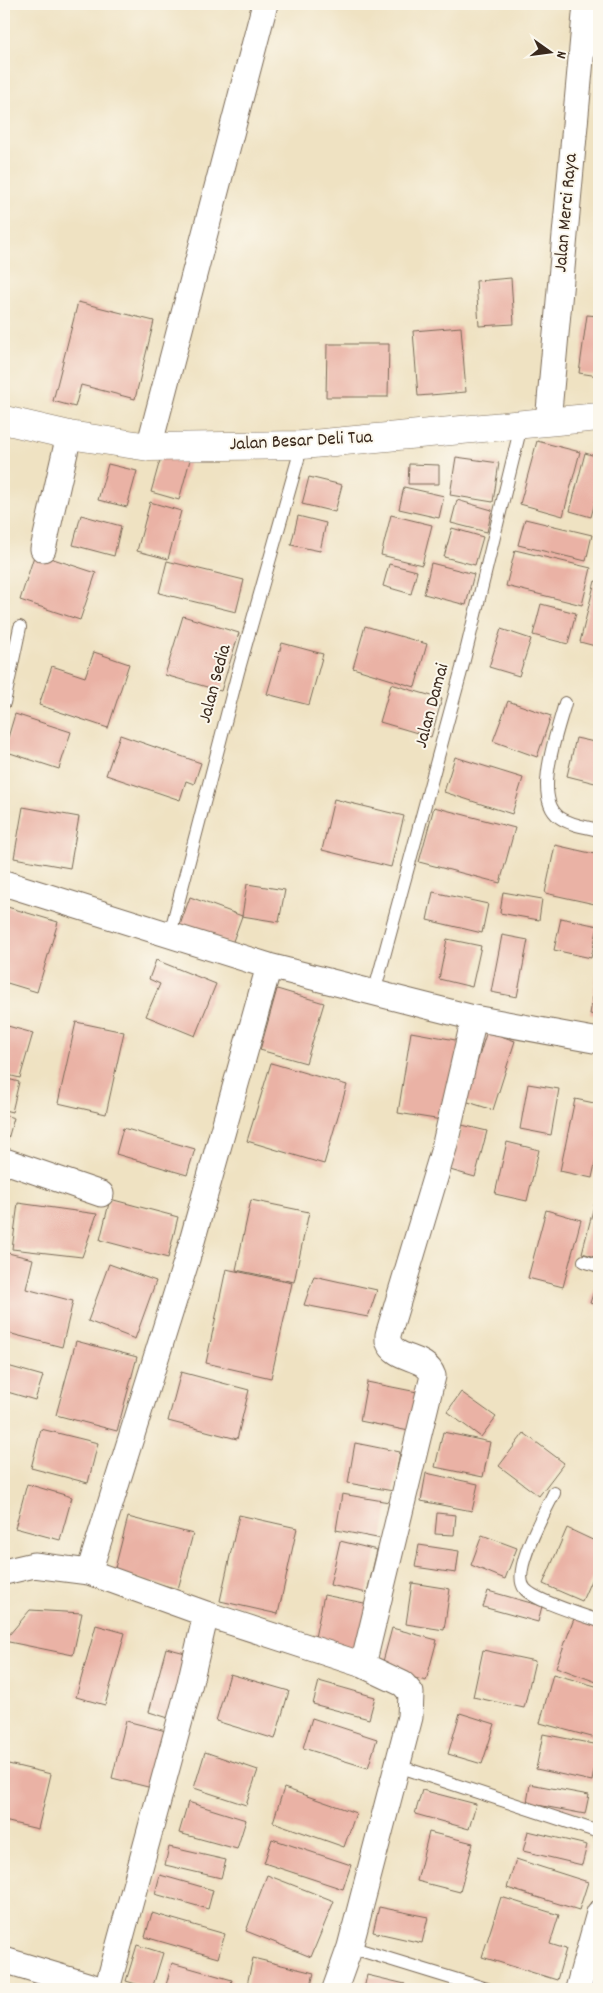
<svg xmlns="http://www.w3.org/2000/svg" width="603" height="1993" font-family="Dekko,sans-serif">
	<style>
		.building { fill: #eab2a5 }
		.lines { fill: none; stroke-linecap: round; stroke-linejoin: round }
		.service-casing { stroke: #7a6a57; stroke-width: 14 }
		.minor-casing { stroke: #7a6a57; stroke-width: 27 }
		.primary-casing { stroke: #7a6a57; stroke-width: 29 }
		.service { stroke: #fff; stroke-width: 12 }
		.minor { stroke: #fff; stroke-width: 25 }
		.primary { stroke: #fff; stroke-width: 28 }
		.labels { text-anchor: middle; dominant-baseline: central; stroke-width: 4; stroke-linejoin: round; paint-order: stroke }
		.street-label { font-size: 19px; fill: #3b2a1e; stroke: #fbf7ec }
	</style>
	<rect width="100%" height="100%" fill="#fbf7ec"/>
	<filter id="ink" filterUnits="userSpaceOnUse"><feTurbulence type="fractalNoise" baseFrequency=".02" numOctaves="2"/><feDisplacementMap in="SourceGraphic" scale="10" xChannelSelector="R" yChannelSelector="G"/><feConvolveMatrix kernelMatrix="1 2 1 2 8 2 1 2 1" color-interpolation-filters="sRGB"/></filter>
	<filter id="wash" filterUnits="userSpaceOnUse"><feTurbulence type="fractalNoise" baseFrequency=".0096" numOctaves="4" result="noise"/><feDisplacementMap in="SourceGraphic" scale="20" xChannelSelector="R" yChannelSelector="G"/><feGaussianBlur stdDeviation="1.12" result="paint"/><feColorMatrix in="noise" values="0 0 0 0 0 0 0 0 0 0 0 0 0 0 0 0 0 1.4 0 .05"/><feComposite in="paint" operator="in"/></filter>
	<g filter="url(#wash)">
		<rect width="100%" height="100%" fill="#efe2c2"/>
		<g id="blocks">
			<!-- building -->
			<path class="building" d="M 511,278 L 514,324 L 479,326 L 476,281 Z
				M 78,302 L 154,321 L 135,399 L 81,385 L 75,407 L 53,401 Z
				M 587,315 L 599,316 L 598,376 L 579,373 Z
				M 461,327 L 466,392 L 418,396 L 413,331 Z
				M 327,344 L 389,344 L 388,397 L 326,397 Z
				M 537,441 L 580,452 L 563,516 L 520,504 Z
				M 162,453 L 190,460 L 179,500 L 151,492 Z
				M 585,453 L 599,457 L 599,487 L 591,517 L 570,511 Z
				M 456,457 L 499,463 L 493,502 L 450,495 Z
				M 108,464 L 137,471 L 127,507 L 98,500 Z
				M 409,464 L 439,465 L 439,484 L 408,484 Z
				M 309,477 L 342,485 L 335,512 L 302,504 Z
				M 404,487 L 444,496 L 439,518 L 399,509 Z
				M 457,500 L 492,510 L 487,532 L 451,523 Z
				M 150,502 L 181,511 L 168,559 L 137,551 Z
				M 81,515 L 121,526 L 114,556 L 73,545 Z
				M 391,515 L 432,525 L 422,565 L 381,555 Z
				M 298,516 L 326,523 L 320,551 L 291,545 Z
				M 525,519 L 592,535 L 586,561 L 518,545 Z
				M 452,528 L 483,537 L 475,565 L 444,557 Z
				M 515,550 L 591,568 L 582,605 L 506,586 Z
				M 35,553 L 96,573 L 80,620 L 20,600 Z
				M 167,561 L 244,580 L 236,612 L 159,593 Z
				M 431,563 L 474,574 L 466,605 L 424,594 Z
				M 389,564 L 417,571 L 411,594 L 383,586 Z
				M 595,581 L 599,582 L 599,647 L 580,642 Z
				M 541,604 L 576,613 L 568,644 L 533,635 Z
				M 183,616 L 239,633 L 221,691 L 165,675 Z
				M 365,626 L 427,644 L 415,687 L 353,668 Z
				M 501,629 L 531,639 L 519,676 L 489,667 Z
				M 282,643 L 323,654 L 309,705 L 267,694 Z
				M 94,652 L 129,664 L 108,728 L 39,705 L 52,666 L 85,677 Z
				M 391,684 L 442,699 L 431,737 L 380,722 Z
				M 508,701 L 551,716 L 537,757 L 493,741 Z
				M 15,714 L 71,732 L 59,769 L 4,751 Z
				M 120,735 L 201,763 L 194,784 L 186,781 L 180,800 L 106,775 Z
				M 576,738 L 599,743 L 599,784 L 567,776 Z
				M 455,757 L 523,778 L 512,814 L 444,792 Z
				M 334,799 L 404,816 L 391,867 L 322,850 Z
				M 23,807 L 79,817 L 70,868 L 14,858 Z
				M 434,807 L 515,828 L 500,883 L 419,862 Z
				M 555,845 L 599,855 L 599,905 L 545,893 Z
				M 247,884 L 285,890 L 279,922 L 242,916 L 232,944 L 180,925 L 190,897 L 242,916 Z
				M 433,892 L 488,904 L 482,933 L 427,920 Z
				M 503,892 L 542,899 L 539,920 L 500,913 Z
				M 4,906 L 58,922 L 37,992 L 4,982 Z
				M 561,918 L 598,926 L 591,958 L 554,950 Z
				M 502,935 L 528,940 L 517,997 L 491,992 Z
				M 447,939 L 481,946 L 472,987 L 439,979 Z
				M 156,960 L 216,984 L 195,1036 L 146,1016 L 160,984 L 149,979 Z
				M 598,966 L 599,966 L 599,1016 L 590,1014 Z
				M 277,989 L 324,1003 L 306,1063 L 260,1050 Z
				M 76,1022 L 124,1032 L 106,1114 L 58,1103 Z
				M 4,1025 L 33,1033 L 20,1078 L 4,1074 Z
				M 487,1031 L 515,1041 L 493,1110 L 465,1101 Z
				M 411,1032 L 461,1041 L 448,1121 L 398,1113 Z
				M 271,1063 L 347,1085 L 324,1164 L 247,1141 Z
				M 4,1078 L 19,1082 L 12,1112 L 4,1110 Z
				M 528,1084 L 559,1089 L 551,1135 L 520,1129 Z
				M 575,1099 L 599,1104 L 599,1145 L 592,1178 L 560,1171 Z
				M 4,1115 L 14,1118 L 4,1153 Z
				M 462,1125 L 487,1131 L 475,1177 L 450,1170 Z
				M 123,1128 L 195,1149 L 187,1175 L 116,1154 Z
				M 507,1142 L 539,1150 L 527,1201 L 495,1194 Z
				M 110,1199 L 178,1217 L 168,1258 L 100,1240 Z
				M 251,1200 L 309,1212 L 294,1282 L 236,1270 Z
				M 595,1202 L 599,1203 L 599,1258 L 582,1253 Z
				M 18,1203 L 97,1214 L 82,1257 L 12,1249 Z
				M 546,1210 L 581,1220 L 563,1287 L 528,1278 Z
				M 4,1252 L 33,1259 L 26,1289 L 73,1301 L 62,1347 L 4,1332 Z
				M 109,1264 L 156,1281 L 135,1339 L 88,1321 Z
				M 226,1269 L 292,1283 L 271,1378 L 206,1363 Z
				M 314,1276 L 377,1290 L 368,1317 L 304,1305 Z
				M 599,1276 L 599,1306 L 590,1303 Z
				M 76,1341 L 137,1357 L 117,1431 L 56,1415 Z
				M 4,1365 L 43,1376 L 35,1400 L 4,1391 Z
				M 181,1372 L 249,1390 L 237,1439 L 168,1421 Z
				M 367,1382 L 417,1392 L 409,1431 L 360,1421 Z
				M 461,1392 L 496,1417 L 481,1437 L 447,1412 Z
				M 41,1429 L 98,1443 L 88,1483 L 31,1468 Z
				M 443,1432 L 490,1442 L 483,1477 L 435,1467 Z
				M 524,1433 L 564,1463 L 539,1496 L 499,1466 Z
				M 355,1443 L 400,1452 L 393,1491 L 348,1483 Z
				M 426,1473 L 478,1484 L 472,1511 L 421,1501 Z
				M 27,1484 L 72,1497 L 60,1540 L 15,1528 Z
				M 342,1494 L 389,1502 L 382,1539 L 336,1530 Z
				M 437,1513 L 456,1515 L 454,1535 L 435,1534 Z
				M 239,1515 L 297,1528 L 278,1614 L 220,1601 Z
				M 128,1517 L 193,1534 L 178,1589 L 114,1572 Z
				M 567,1528 L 599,1543 L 599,1562 L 582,1601 L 543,1584 Z
				M 482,1535 L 517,1548 L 505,1579 L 471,1565 Z
				M 340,1541 L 377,1550 L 367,1593 L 330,1585 Z
				M 419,1545 L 459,1551 L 456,1573 L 415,1567 Z
				M 412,1583 L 450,1589 L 444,1630 L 406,1624 Z
				M 488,1591 L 542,1606 L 538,1622 L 483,1607 Z
				M 324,1595 L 369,1604 L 359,1651 L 314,1642 Z
				M 30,1610 L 82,1613 L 73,1655 L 4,1641 Z
				M 575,1616 L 599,1625 L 599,1683 L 556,1667 Z
				M 96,1625 L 125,1633 L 105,1705 L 76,1697 Z
				M 392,1628 L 437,1640 L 426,1681 L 381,1669 Z
				M 166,1648 L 193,1655 L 175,1720 L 149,1712 Z
				M 483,1650 L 535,1661 L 524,1708 L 473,1697 Z
				M 230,1674 L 289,1691 L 275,1739 L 216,1721 Z
				M 553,1674 L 599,1687 L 599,1739 L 540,1723 Z
				M 319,1681 L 375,1697 L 369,1719 L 313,1704 Z
				M 460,1713 L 495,1724 L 482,1764 L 448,1754 Z
				M 312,1718 L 377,1739 L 368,1768 L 303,1748 Z
				M 126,1721 L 174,1733 L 160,1790 L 112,1778 Z
				M 543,1734 L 599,1745 L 592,1781 L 536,1769 Z
				M 205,1752 L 258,1770 L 246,1805 L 194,1788 Z
				M 4,1763 L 51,1774 L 38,1829 L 4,1821 Z
				M 530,1784 L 589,1795 L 585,1814 L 527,1803 Z
				M 284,1788 L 356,1813 L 344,1847 L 273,1822 Z
				M 422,1790 L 476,1804 L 469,1829 L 415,1814 Z
				M 188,1802 L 246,1820 L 237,1849 L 179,1833 Z
				M 528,1831 L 587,1845 L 582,1865 L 523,1851 Z
				M 429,1832 L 473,1843 L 460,1892 L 417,1881 Z
				M 272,1839 L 351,1865 L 343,1889 L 264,1863 Z
				M 169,1847 L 226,1860 L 221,1878 L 165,1865 Z
				M 516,1859 L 588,1882 L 579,1910 L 507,1888 Z
				M 160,1875 L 213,1890 L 208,1909 L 155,1894 Z
				M 267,1875 L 334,1901 L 311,1957 L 246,1931 Z
				M 501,1897 L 559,1915 L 550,1944 L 566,1949 L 557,1980 L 482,1957 Z
				M 379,1907 L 428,1917 L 422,1943 L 373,1932 Z
				M 152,1913 L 225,1934 L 218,1958 L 145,1937 Z
				M 137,1945 L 163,1953 L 152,1989 L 126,1981 Z
				M 253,1958 L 314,1973 L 310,1989 L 246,1989 Z
				M 172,1963 L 232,1980 L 229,1989 L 165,1989 Z
				M 367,1975 L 405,1984 L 404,1989 L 364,1989 Z"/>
		</g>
	</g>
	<g filter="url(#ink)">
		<use href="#blocks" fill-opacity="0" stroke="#7a6a57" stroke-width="1"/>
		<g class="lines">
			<!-- service casing -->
			<g class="service-casing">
				<path id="service" d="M 4,703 L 20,627
					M 565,703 C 558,730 532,797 559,817 C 570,825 586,827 599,830
					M 170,934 L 238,672 L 302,445
					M 374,993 L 462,668 L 521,426
					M 584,1261 L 599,1266
					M 554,1493 C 545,1512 510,1572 525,1589 C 535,1601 583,1615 599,1621
					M 398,1766 L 599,1832
					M 350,1947 L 487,1989"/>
			</g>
			<!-- minor casing -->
			<g class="minor-casing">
				<path id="minor" d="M 548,422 L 586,4
					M 149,447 L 265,4
					M 43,549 L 69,435
					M 4,883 L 269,966 L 474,1018 L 599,1041
					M 4,1165 L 5,1161 L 101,1194
					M 4,1572 L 34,1565 L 89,1572 L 206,1614 L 363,1665 L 403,1684 L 411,1693 L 410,1717 L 350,1947 L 335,1989
					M 89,1572 L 187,1259 L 269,966
					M 363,1665 L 433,1376 C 425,1354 396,1362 388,1341 L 388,1335 L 444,1148 L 474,1018
					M 4,1960 L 100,1989
					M 107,1989 L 189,1687 L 206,1614
					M 578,1989 L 599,1913"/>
			</g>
			<!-- primary casing -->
			<g class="primary-casing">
				<path id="primary" d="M 4,420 L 69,435 L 149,447 L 302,445 L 599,417"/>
			</g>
			<!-- service -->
			<use href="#service" class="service"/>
			<!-- minor -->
			<use href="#minor" class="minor"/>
			<!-- primary -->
			<use href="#primary" class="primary"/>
		</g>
	</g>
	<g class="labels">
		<!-- street labels -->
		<g class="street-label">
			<text transform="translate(567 213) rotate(-85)">Jalan Merci Raya</text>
			<text transform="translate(301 442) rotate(-3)">Jalan Besar Deli Tua</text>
			<text transform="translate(216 684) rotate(-75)">Jalan Sedia</text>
			<text transform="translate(433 706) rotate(-75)">Jalan Damai</text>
		</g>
	</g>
	<!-- margin -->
	<rect width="603" height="1993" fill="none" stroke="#fbf7ec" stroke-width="20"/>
	<!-- north arrow -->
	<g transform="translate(550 52) rotate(104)" stroke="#fbf7ec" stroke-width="4" paint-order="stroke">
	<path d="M0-4L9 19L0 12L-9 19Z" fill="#3b2a1e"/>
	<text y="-8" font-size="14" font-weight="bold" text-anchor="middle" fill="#3b2a1e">N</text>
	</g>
</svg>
